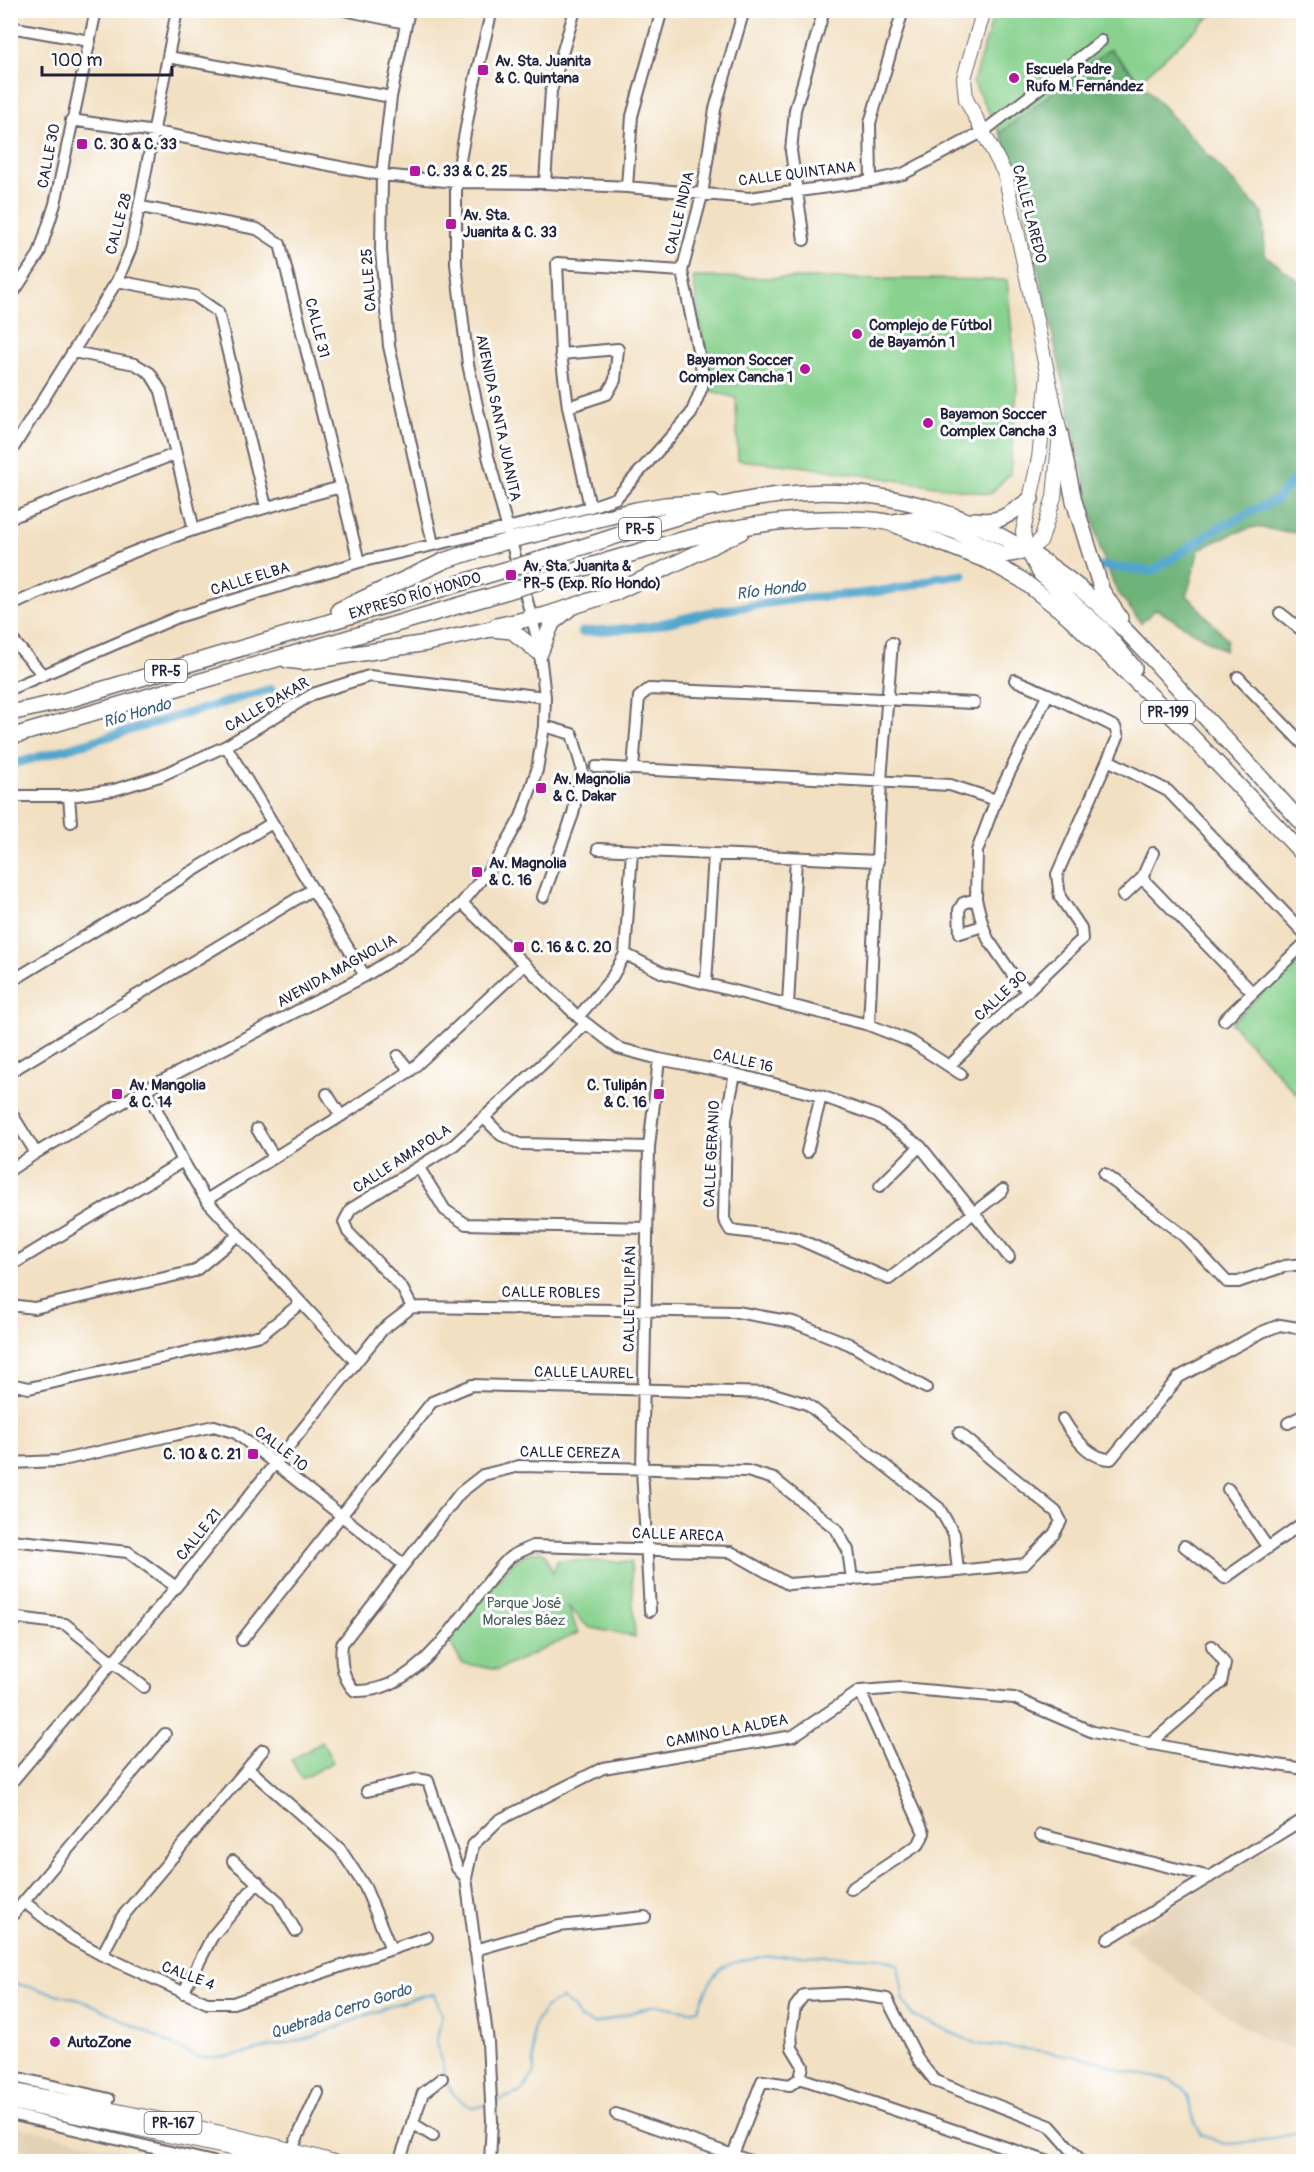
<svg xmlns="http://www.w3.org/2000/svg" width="1314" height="2172" font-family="Pangolin,sans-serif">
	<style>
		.built { fill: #e2d2b5 }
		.green { fill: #88d18e; stroke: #557a64; stroke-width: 1.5 }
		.forest { fill: #6eb379; stroke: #486a5a; stroke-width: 1.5 }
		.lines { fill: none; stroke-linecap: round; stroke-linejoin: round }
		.stream { stroke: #51a5cc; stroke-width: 2 }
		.canal { stroke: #51a5cc; stroke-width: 9 }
		.minor-casing { stroke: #6b646a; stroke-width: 14 }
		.major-casing { stroke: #6b646a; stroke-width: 16 }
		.highway-casing { stroke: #6b646a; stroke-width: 18 }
		.minor { stroke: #fff; stroke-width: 10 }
		.major { stroke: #fff; stroke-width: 14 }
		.highway { stroke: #fff; stroke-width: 15 }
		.highway-bridge-casing { stroke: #6b646a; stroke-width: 18; stroke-linecap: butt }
		.highway-bridge { stroke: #fff; stroke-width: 15 }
		.poi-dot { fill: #b5179e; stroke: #fff; stroke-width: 2 }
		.labels { text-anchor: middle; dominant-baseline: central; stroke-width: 6; stroke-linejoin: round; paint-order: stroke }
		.shield { fill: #fff; stroke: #646476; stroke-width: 1.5 }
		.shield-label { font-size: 14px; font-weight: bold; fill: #22223b }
		.poi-label { font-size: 15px; font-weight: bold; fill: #22223b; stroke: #fff; text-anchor: start }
		.street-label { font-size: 15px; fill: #22223b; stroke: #fff }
		.park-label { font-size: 15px; fill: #465f58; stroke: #fff }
		.water-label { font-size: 16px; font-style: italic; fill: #375d7c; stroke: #fff }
	</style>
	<rect width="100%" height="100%" fill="#fff"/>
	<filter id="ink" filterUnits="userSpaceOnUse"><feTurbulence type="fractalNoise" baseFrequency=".0167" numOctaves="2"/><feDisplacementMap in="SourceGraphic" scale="12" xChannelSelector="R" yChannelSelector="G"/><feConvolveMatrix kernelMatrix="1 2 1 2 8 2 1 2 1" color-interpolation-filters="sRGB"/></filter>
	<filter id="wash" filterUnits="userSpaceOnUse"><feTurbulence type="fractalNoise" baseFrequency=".008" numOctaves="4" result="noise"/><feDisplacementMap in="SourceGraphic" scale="24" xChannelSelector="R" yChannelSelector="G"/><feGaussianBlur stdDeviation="1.35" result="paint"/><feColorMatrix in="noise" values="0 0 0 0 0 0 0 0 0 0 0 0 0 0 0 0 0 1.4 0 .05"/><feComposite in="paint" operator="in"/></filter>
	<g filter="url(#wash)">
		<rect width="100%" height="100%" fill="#f2e0c2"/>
		<!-- built -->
		<path class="built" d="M 1303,1826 L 1303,2051 L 1262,2039 L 1197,1995 L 1123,1939 Z
			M 11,2125 L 134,2153 L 128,2161 L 11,2161 Z"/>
		<!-- green -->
		<path class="green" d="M 995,11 L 1216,11 L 1140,80 L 1110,49 L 1000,133 L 973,82 Z
			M 693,277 L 1007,280 L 1017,388 L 1010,474 L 990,494 L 800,466 L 738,460 L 736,398 L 711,391 Z
			M 1303,953 L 1303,1101 L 1231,1023 Z
			M 540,1551 L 545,1554 L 553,1573 L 556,1560 L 631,1562 L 635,1637 L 588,1627 L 568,1606 L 578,1633 L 498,1670 L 462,1663 L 448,1639 L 512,1563 L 526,1554 Z
			M 322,1742 L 333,1762 L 302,1779 L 291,1760 Z"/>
		<!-- forest -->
		<path class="forest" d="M 1110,49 L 1263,214 L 1265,255 L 1303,284 L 1303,534 L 1254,527 L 1232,534 L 1199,549 L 1187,595 L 1227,639 L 1225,651 L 1156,609 L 1141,623 L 1116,590 L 1100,549 L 1016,169 L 1000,133 Z"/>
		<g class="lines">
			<!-- stream -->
			<path class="stream" d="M 10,1982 L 87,2002 L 198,2058 L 232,2056 L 310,2038 L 390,2006 L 424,1995 L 434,1994 L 442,2015 L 436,2043 L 445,2074
				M 446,2080 C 451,2095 460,2101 474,2108 L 489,2104
				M 494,2102 L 521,2092 L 534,2074 L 533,2027 L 545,2008 L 562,1998 L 574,2008 L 580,2019 L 595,2024 L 657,2005 L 689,2011 L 698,2009 C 704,1996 710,1977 721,1969 C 749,1948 844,1957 881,1958 L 898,1965 L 904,2000 L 912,2015 L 977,2044 L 1042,2051 L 1096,2060 L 1121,2070 L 1173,2081 L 1183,2087 L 1189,2098 L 1191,2113 L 1201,2135 L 1225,2144 L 1252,2142 L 1304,2132"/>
			<!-- canal -->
			<path class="canal" d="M 1098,566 L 1153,571 L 1218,528 L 1276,500 L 1304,468
				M 582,632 L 648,627 L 711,612 L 802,598 L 858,594 L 903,588 L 939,577 L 963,575
				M 10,762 L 21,762 L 271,689"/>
		</g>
	</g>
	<g filter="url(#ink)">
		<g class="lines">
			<!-- minor casing -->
			<g class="minor-casing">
				<path id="minor" d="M 344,10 L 406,23
					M 409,10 L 391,97 L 382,175 L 381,250 L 389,346 L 433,544
					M 10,27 L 90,41
					M 168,57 L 391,97
					M 71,120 L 155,132 L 382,175 L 456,182 L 545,183 L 627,187 L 749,198 L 871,181 L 903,174 L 984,131 L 1101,41
					M 871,181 L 870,123 L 903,10
					M 545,183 L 551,91 L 575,10
					M 627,187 L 632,116 L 662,10
					M 141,207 L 257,229 L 280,244 L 359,562
					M 804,240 L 791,151 L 795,110 L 824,10
					M 117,281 L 195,296 L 218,312 L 266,507
					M 10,298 L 39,254 L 55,204 L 96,10
					M 73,352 L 135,364 L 150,373 L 161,391 L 194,530
					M 561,354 L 618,349 L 615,380 L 607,394 L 568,407
					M 10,453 L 117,281 L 131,248 L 177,10
					M 590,507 L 568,407 L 561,354 L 557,263 L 682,271
					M 10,518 L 175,454
					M 10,606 C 71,578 133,550 196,529 C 244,513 292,500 341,487
					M 1280,613 L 1304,632
					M 10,637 L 43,675
					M 1238,677 L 1304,745
					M 10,689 L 178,617 L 359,562 L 507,528 L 590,507 L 616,498 L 691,414 L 702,387 L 702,370 L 682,271 L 702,195 L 715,109 L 744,10
					M 226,746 L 365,976
					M 1108,760 L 1168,791 L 1304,933
					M 596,767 L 950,785 L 996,800
					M 633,768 L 639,697 L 649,689 L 974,703
					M 10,796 L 69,796 L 114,790 L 160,776 L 226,746 L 313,694 L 369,676 L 545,697
					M 69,796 L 71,822
					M 598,849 L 878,861
					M 1142,878 L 1253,993
					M 1123,896 L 1142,878 L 1153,853
					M 543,897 L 573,814 L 582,768 L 572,734 L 544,726
					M 976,899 L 963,903 L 959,910 L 960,933 L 983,926
					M 462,903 L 578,1017 L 618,1048 L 659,1059 L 735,1074 L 821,1096 L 877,1116 L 920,1146 L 1009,1257
					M 625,954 L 663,973 L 869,1025 L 912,1042 L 961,1074
					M 10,982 L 272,823
					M 706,984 L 714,854
					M 1028,991 L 1015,978 L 988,939 L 983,926 L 976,899 L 977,851 L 996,800 L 1048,694
					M 788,1005 L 796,858
					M 578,1017 L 611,979 L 625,954 L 632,851
					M 1224,1020 L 1304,944
					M 869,1025 L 881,780 L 892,643
					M 398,1056 L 410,1071
					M 950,1065 L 1082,939 L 1081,928 L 1060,897 L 1057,874 L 1118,737 L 1115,727 L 1048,694 L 1015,680
					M 10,1072 L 313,889
					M 735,1074 L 726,1118 L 724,1219 L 730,1230 L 796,1238 L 889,1279 L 1003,1190
					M 146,1089 L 183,1161 L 206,1200 L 356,1362
					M 327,1094 L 341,1116
					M 10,1111 L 36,1153
					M 484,1118 L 501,1135 L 520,1144 L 649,1147
					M 257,1129 L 274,1157
					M 807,1152 L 821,1096
					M 419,1168 L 445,1210 L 466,1224 L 647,1228
					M 10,1170 L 36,1153 L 146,1089 L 365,976 L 413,946 L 462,903 L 497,860 L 521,817 L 537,770 L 544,726 L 545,697 L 539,645 L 488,456 L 468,364 L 456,264 L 456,182 L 474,84 L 492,10
					M 1104,1174 L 1184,1236 L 1227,1282 L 1238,1282 L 1285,1266 L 1304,1264
					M 880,1186 L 920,1146
					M 206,1200 L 341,1116 L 410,1071 L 525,964
					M 10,1266 L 183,1161
					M 10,1305 L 34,1308 L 195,1271 L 237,1236
					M 412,1307 L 737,1312 L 793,1322 L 849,1344 L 926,1388
					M 412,1307 L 402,1288 L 348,1232 L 344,1222 L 351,1209 L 454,1145 L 586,1024
					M 10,1384 L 29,1388 L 261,1335 L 301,1303
					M 1063,1419 C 1073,1436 1089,1459 1111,1459 L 1179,1377 L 1262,1332 L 1280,1325 L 1304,1329
					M 1288,1423 L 1304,1415
					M 10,1463 L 58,1461 L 214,1426 L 236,1433 L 403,1564
					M 1228,1489 L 1268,1548
					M 10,1540 L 128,1552 L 176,1587
					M 1184,1546 L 1225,1578 L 1304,1522
					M 852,1580 L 848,1550 L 836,1529 L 774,1479 L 747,1471 L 519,1466 L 483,1475 L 460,1493 L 342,1644 C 340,1661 342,1678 355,1691 C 423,1695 466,1601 508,1559 C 514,1553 525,1550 533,1546 L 731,1552 L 788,1584 L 958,1571 L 1025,1564 L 1054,1534 L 1061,1521 L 1056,1512 L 959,1433
					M 650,1611 L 642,1469 L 649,1147 L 659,1059
					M 10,1617 L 65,1624 L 144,1687
					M 242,1640 L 432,1402 L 472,1385 L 771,1393 L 807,1404 L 939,1508 L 954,1534 L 958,1571
					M 1150,1744 L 1221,1683 L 1225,1664 L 1212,1646
					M 248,1768 L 340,1849 L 365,1887 L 391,1949
					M 10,1784 L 176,1587 L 382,1330 L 412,1307
					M 367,1791 L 417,1779 L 428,1781 L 457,1868 L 466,1878
					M 1041,1835 L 1210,1877
					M 233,1861 L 278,1901 L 296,1931
					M 851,1889 L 919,1844 L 924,1833 L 860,1691
					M 24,1902 L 71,1938 L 102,1955 L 207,2003 L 233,2003 L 427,1937
					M 10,1918 L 165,1734
					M 1108,1939 L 1304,1819
					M 475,1950 L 559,1926 L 645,1917
					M 102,1955 L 122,1917 L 263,1750
					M 183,1993 L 212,1937 L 258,1882
					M 10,2076 L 109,2099
					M 800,2078 L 1049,2162
					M 10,2114 L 213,2162
					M 616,2114 L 753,2162
					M 412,2123 L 433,2136
					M 292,2149 L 318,2093
					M 399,2162 L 423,2093 L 442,2078
					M 490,2162 L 492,2121 L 488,2042 L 466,1878 L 473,1845 L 499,1820 L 603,1768 L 793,1736 L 860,1691 L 901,1688 L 1014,1698 L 1093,1732 L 1193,1752 L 1304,1769
					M 730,2162 L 762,2081 L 790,2085 L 800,2078 L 803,2066 L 792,2048 L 791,2032 L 795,2007 L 804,1995 L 846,1993 L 887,1999 L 919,2061 L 935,2081 L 1050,2126 L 1082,2162"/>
			</g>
			<!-- major casing -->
			<g class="major-casing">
				<path id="major" d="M 984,10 L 964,78 L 966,99 L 1005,174 L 1060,433 L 1054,497 L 1041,540 L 1027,551 L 1023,532 L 1039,458 L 1048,376
					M 10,2090 C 119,2112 228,2131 334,2162
					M 10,2102 L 297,2162"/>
			</g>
			<!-- highway casing -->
			<g class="highway-casing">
				<path id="highway" d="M 1060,433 L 1074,501 L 1102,591 L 1120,618
					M 975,520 C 1002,524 1010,513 1031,499
					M 894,522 L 914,519 L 925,521 L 957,532 L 1003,555 L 1027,551
					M 556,555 C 629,533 703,504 779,495 C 883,482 986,516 1068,579 C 1115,615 1154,661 1193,704 C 1230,744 1267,784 1304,825
					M 1031,556 L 1041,574 L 1102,629 L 1134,668
					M 561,575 C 655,546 748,516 848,519 C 868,520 888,519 905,529 L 988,561 L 1022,580 L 1068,616 L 1176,720 L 1304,855
					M 339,610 L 446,560 L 511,540 L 636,510 L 665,505 L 713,502
					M 496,626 L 546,615 L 614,593 L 741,532
					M 287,660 L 303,662 L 427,643 L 491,629 L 512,631 L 540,653 L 552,623 L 570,608
					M 10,713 L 64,701 L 484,576
					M 10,737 L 488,597"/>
			</g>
			<!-- minor -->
			<use href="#minor" class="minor"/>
			<!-- major -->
			<use href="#major" class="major"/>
			<!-- highway -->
			<use href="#highway" class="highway"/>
			<!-- highway-bridge casing -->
			<g class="highway-bridge-casing">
				<path id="highway-bridge" d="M 484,576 L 556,555
					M 488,597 L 561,575"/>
			</g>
			<!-- highway-bridge -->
			<use href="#highway-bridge" class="highway-bridge"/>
		</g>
	</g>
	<!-- markers -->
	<g class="poi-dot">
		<rect x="477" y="64" width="12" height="12" rx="3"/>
		<circle cx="1014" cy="78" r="6"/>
		<rect x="76" y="138" width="12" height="12" rx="3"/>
		<rect x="409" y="165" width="12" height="12" rx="3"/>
		<rect x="445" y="218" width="12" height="12" rx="3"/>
		<circle cx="857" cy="334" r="6"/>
		<circle cx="805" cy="369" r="6"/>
		<circle cx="928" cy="423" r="6"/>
		<rect x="505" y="569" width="12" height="12" rx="3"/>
		<rect x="535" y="782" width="12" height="12" rx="3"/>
		<rect x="471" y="866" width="12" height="12" rx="3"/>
		<rect x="513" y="941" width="12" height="12" rx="3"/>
		<rect x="111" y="1088" width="12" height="12" rx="3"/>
		<rect x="653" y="1088" width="12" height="12" rx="3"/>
		<rect x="247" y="1448" width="12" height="12" rx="3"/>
		<circle cx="55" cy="2042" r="6"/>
	</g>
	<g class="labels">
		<!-- shield labels -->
		<g class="shield">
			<rect x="619" y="518" width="42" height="22" rx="4.5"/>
			<rect x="145" y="660" width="42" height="22" rx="4.5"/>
			<rect x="1141" y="701" width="54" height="22" rx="4.5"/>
			<rect x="144.5" y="2112" width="57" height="22" rx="4.5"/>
		</g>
		<g class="shield-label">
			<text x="640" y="529">PR-5</text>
			<text x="166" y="671">PR-5</text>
			<text x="1168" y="712">PR-199</text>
			<text x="173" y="2123">PR-167</text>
		</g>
		<!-- poi labels -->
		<g class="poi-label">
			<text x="495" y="61">Av. Sta. Juanita<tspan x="495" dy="17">&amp; C. Quintana</tspan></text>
			<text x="1026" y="69">Escuela Padre<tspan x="1026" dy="17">Rufo M. Fernández</tspan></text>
			<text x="94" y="144">C. 30 &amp; C. 33</text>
			<text x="427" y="171">C. 33 &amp; C. 25</text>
			<text x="463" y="215">Av. Sta.<tspan x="463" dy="17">Juanita &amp; C. 33</tspan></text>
			<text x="869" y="325">Complejo de Fútbol<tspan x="869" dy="17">de Bayamón 1</tspan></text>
			<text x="793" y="360" text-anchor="end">Bayamon Soccer<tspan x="793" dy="17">Complex Cancha 1</tspan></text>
			<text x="940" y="414">Bayamon Soccer<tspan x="940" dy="17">Complex Cancha 3</tspan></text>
			<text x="523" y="566">Av. Sta. Juanita &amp;<tspan x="523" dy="17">PR-5 (Exp. Río Hondo)</tspan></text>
			<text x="553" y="779">Av. Magnolia<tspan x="553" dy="17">&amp; C. Dakar</tspan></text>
			<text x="489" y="863">Av. Magnolia<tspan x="489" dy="17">&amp; C. 16</tspan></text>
			<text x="531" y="947">C. 16 &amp; C. 20</text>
			<text x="129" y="1085">Av. Mangolia<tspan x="129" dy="17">&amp; C. 14</tspan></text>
			<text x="647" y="1085" text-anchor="end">C. Tulipán<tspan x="647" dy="17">&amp; C. 16</tspan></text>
			<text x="241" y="1454" text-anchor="end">C. 10 &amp; C. 21</text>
			<text x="67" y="2042">AutoZone</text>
		</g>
		<!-- street labels -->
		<g class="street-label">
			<text transform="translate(49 156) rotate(-79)">CALLE 30</text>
			<text transform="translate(797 174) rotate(-7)">CALLE QUINTANA</text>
			<text transform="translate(680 213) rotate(-77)">CALLE INDIA</text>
			<text transform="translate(1029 214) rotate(76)">CALLE LAREDO</text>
			<text transform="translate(119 224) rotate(-75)">CALLE 28</text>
			<text transform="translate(369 280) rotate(-94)">CALLE 25</text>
			<text transform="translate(317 328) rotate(76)">CALLE 31</text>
			<text transform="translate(498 418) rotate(78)">AVENIDA SANTA JUANITA</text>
			<text transform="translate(250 579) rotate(-17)">CALLE ELBA</text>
			<text transform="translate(415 596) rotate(-16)">EXPRESO RÍO HONDO</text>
			<text transform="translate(267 705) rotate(-30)">CALLE DAKAR</text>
			<text transform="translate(337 971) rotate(-29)">AVENIDA MAGNOLIA</text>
			<text transform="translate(1001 996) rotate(-43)">CALLE 30</text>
			<text transform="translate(743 1061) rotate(13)">CALLE 16</text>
			<text transform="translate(712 1154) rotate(-87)">CALLE GERANIO</text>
			<text transform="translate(402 1159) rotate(-33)">CALLE AMAPOLA</text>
			<text transform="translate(551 1293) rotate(1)">CALLE ROBLES</text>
			<text transform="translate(630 1299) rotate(-89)">CALLE TULIPÁN</text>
			<text transform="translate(584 1373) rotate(1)">CALLE LAUREL</text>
			<text transform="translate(281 1449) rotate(38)">CALLE 10</text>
			<text transform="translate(570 1453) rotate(1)">CALLE CEREZA</text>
			<text transform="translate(199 1535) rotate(-51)">CALLE 21</text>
			<text transform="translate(678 1535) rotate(2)">CALLE ARECA</text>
			<text transform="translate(727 1731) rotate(-11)">CAMINO LA ALDEA</text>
			<text transform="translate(188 1976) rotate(21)">CALLE 4</text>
		</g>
		<!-- park labels -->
		<g class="park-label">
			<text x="524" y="1603">Parque José<tspan x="524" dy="17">Morales Báez</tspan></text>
		</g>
		<!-- water labels -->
		<g class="water-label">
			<text transform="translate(771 590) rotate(-7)">Río Hondo</text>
			<text transform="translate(137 713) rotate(-16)">Río Hondo</text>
			<text transform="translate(341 2011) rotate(-18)">Quebrada Cerro Gordo</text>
		</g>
	</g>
	<!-- margin -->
	<rect width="1314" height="2172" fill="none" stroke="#fff" stroke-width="36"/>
	<!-- scale -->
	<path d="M42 66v9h130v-9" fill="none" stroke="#22223b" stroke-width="3"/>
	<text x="51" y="66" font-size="18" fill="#22223b" stroke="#ffffff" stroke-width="4.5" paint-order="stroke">100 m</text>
</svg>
